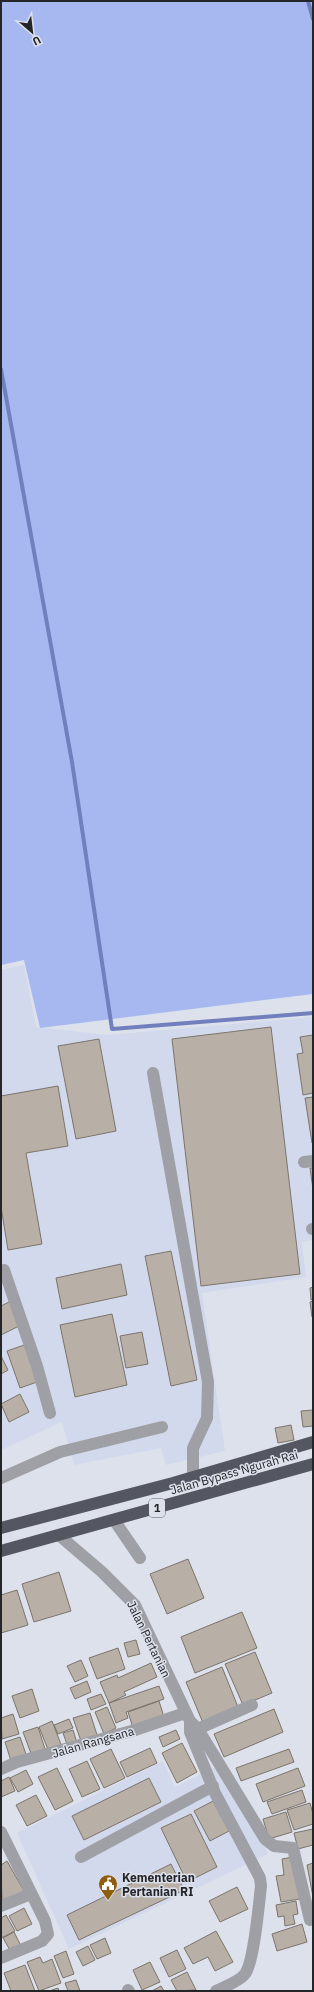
<svg xmlns="http://www.w3.org/2000/svg" width="314" height="1992" font-family="'IBM Plex Sans',sans-serif">
	<style>
		.built { fill: #d3d9ec }
		.green { fill: #a7b8f1 }
		.lines { fill: none; stroke-linecap: round; stroke-linejoin: round }
		.stream { stroke: #7180bc; stroke-width: 4 }
		.building { fill: #b8b0a6; stroke: #7b746b }
		.minor { stroke: #9ea0a5; stroke-width: 12 }
		.highway { stroke: #545761; stroke-width: 12 }
		.labels { text-anchor: middle; dominant-baseline: central; stroke-width: 3; stroke-linejoin: round; paint-order: stroke }
		.shield { fill: #dde1ec; stroke: #5b5d64; stroke-width: 1 }
		.shield-label { font-size: 11px; font-weight: bold; fill: #232529 }
		.street-label { font-size: 12px; fill: #232529; stroke: #dde1ec }
		.poi-label { font-size: 12px; font-weight: bold; fill: #232529; stroke: #dde1ec; text-anchor: start }
	</style>
	<rect width="100%" height="100%" fill="#dde1ec"/>
	<!-- built -->
	<path class="built" d="M 24,965 L 36,1027 L 108,1035 L 313,1017 L 313,1240 L 302,1242 L 306,1277 L 202,1293 L 225,1451 L 166,1465 L 161,1448 L 74,1465 L 62,1422 L 1,1450 L 1,970 Z
		M 163,1761 L 175,1787 L 223,1763 L 260,1833 L 268,1854 L 69,1949 L 17,1833 Z"/>
	<!-- green -->
	<path class="green" d="M 1,1 L 313,1 L 313,994 L 40,1028 L 24,960 L 1,965 Z"/>
	<g class="lines">
		<!-- stream -->
		<path class="stream" d="M 308,1 L 313,19
			M 1,369 L 72,762 L 112,1029 L 313,1013"/>
	</g>
	<!-- building -->
	<path class="building" d="M 271,1027 L 300,1274 L 201,1286 L 172,1039 Z
		M 313,1035 L 313,1093 L 303,1095 L 297,1054 L 303,1053 L 300,1037 Z
		M 99,1039 L 116,1131 L 76,1139 L 58,1046 Z
		M 58,1086 L 68,1146 L 26,1153 L 42,1244 L 8,1250 L 1,1207 L 1,1096 Z
		M 313,1097 L 313,1142 L 312,1143 L 305,1098 Z
		M 310,1168 L 313,1168 L 313,1189 Z
		M 171,1251 L 197,1380 L 171,1386 L 145,1256 Z
		M 121,1264 L 127,1295 L 62,1309 L 56,1278 Z
		M 313,1287 L 313,1299 L 311,1300 L 310,1288 Z
		M 11,1301 L 23,1324 L 1,1335 L 1,1306 Z
		M 313,1301 L 313,1317 L 312,1317 L 310,1302 Z
		M 112,1314 L 127,1385 L 75,1397 L 60,1325 Z
		M 142,1332 L 148,1364 L 126,1368 L 120,1336 Z
		M 27,1344 L 40,1381 L 20,1388 L 7,1351 Z
		M 1,1356 L 8,1370 L 1,1374 Z
		M 20,1394 L 29,1412 L 9,1422 L 1,1404 Z
		M 313,1410 L 313,1426 L 303,1427 L 301,1411 Z
		M 291,1425 L 294,1440 L 278,1443 L 275,1428 Z
		M 188,1559 L 204,1598 L 167,1614 L 150,1574 Z
		M 59,1572 L 71,1611 L 34,1622 L 22,1584 Z
		M 17,1590 L 28,1625 L 1,1633 L 1,1595 Z
		M 242,1612 L 257,1648 L 195,1673 L 181,1637 Z
		M 136,1640 L 140,1654 L 128,1657 L 124,1643 Z
		M 118,1648 L 125,1669 L 97,1679 L 89,1658 Z
		M 255,1652 L 272,1693 L 243,1705 L 225,1664 Z
		M 81,1660 L 88,1676 L 75,1682 L 67,1666 Z
		M 151,1663 L 157,1677 L 124,1692 L 126,1695 L 109,1703 L 100,1682 L 117,1675 L 118,1678 Z
		M 222,1667 L 238,1707 L 203,1723 L 186,1682 Z
		M 87,1681 L 91,1692 L 75,1699 L 70,1688 Z
		M 159,1686 L 164,1699 L 126,1712 L 128,1718 L 116,1723 L 109,1703 Z
		M 32,1689 L 39,1711 L 20,1718 L 12,1696 Z
		M 101,1694 L 106,1704 L 91,1710 L 87,1699 Z
		M 159,1701 L 164,1717 L 133,1728 L 128,1712 Z
		M 107,1707 L 116,1728 L 104,1734 L 95,1712 Z
		M 274,1709 L 283,1732 L 224,1757 L 214,1734 Z
		M 90,1713 L 98,1738 L 82,1744 L 73,1718 Z
		M 13,1714 L 19,1734 L 2,1739 L 1,1718 Z
		M 69,1719 L 73,1728 L 58,1734 L 54,1725 Z
		M 52,1721 L 62,1747 L 49,1752 L 39,1727 Z
		M 38,1727 L 46,1752 L 32,1756 L 23,1732 Z
		M 73,1730 L 77,1743 L 68,1747 L 63,1733 Z
		M 176,1730 L 180,1739 L 163,1747 L 159,1737 Z
		M 20,1737 L 27,1757 L 11,1761 L 5,1742 Z
		M 182,1743 L 197,1772 L 177,1783 L 162,1753 Z
		M 150,1748 L 157,1763 L 127,1777 L 120,1762 Z
		M 111,1749 L 125,1778 L 104,1788 L 90,1759 Z
		M 289,1749 L 294,1762 L 241,1781 L 236,1768 Z
		M 87,1761 L 100,1789 L 82,1797 L 69,1769 Z
		M 57,1768 L 73,1801 L 55,1810 L 38,1777 Z
		M 298,1768 L 305,1786 L 263,1802 L 256,1784 Z
		M 26,1770 L 33,1784 L 18,1792 L 10,1778 Z
		M 9,1777 L 15,1791 L 1,1797 L 1,1781 Z
		M 149,1778 L 161,1802 L 84,1840 L 72,1816 Z
		M 302,1790 L 306,1802 L 272,1814 L 267,1802 Z
		M 36,1795 L 47,1816 L 27,1826 L 16,1805 Z
		M 213,1801 L 229,1831 L 210,1841 L 194,1811 Z
		M 310,1803 L 313,1814 L 313,1824 L 294,1830 L 287,1810 Z
		M 286,1812 L 292,1832 L 269,1839 L 263,1819 Z
		M 191,1814 L 217,1867 L 187,1882 L 161,1828 Z
		M 313,1829 L 313,1845 L 298,1849 L 294,1833 Z
		M 293,1857 L 300,1899 L 281,1902 L 276,1876 L 284,1875 L 282,1859 Z
		M 7,1861 L 24,1891 L 2,1902 L 1,1865 Z
		M 313,1863 L 313,1897 L 307,1865 Z
		M 171,1864 L 184,1890 L 79,1940 L 67,1915 Z
		M 237,1887 L 248,1909 L 220,1922 L 209,1901 Z
		M 296,1901 L 298,1914 L 293,1915 L 295,1924 L 285,1926 L 284,1916 L 278,1917 L 276,1905 Z
		M 24,1908 L 32,1924 L 17,1931 L 9,1916 Z
		M 6,1915 L 15,1931 L 1,1938 L 1,1918 Z
		M 302,1924 L 307,1942 L 277,1951 L 272,1934 Z
		M 216,1931 L 233,1962 L 215,1971 L 208,1957 L 193,1964 L 184,1948 Z
		M 14,1932 L 21,1946 L 11,1952 L 3,1938 Z
		M 105,1938 L 111,1953 L 97,1959 L 90,1945 Z
		M 88,1946 L 95,1960 L 83,1966 L 76,1952 Z
		M 177,1950 L 186,1969 L 169,1977 L 160,1958 Z
		M 66,1951 L 74,1974 L 63,1978 L 54,1956 Z
		M 40,1957 L 43,1963 L 52,1959 L 61,1983 L 39,1991 L 27,1962 Z
		M 150,1962 L 160,1982 L 142,1990 L 133,1970 Z
		M 25,1965 L 35,1991 L 11,1991 L 4,1973 Z
		M 187,1972 L 196,1990 L 177,1991 L 171,1980 Z
		M 76,1980 L 80,1991 L 68,1991 L 65,1983 Z
		M 161,1986 L 164,1991 L 152,1991 Z
		M 58,1988 L 59,1991 L 49,1991 Z"/>
	<g class="lines">
		<!-- minor -->
		<path class="minor" d="M 153,1073 L 208,1382 L 207,1418 L 193,1448 L 193,1477
			M 304,1162 L 313,1161
			M 312,1229 L 313,1229
			M 4,1270 L 37,1366 L 50,1413
			M 1,1478 L 60,1452 L 162,1427
			M 114,1520 L 140,1558
			M 60,1536 L 102,1572 L 135,1605 L 190,1721 L 190,1732 L 215,1793 L 260,1878 L 261,1886 C 259,1903 254,1962 245,1974 C 239,1982 225,1986 216,1991
			M 190,1721 L 198,1729 L 265,1839 L 274,1846 L 293,1848 L 310,1920
			M 191,1732 L 252,1705
			M 1,1769 L 17,1762 L 135,1730 L 185,1713
			M 1,1832 L 45,1921 L 48,1934 L 42,1941 L 1,1958
			M 81,1857 L 213,1786
			M 1,1906 L 31,1894
			M 128,1990 L 129,1991"/>
		<!-- highway -->
		<path class="highway" d="M 1,1528 L 173,1483 L 313,1442
			M 1,1551 L 313,1464"/>
	</g>
	<!-- icons -->
	<defs>
		<g id="civic-pin" transform="scale(1)"><path d="M0 17L-7.5 6A9.5 9.5 0 1 1 7.5 6Z" fill="#905d0e" stroke="#dde1ec"/><path d="M-.6-6.5H3V-4.5H.6V-3L4-1V1h2V6H-6V1h2V-1L-.6-3ZM-1.2 2.5V6h2.4V2.5Z" fill="#fff"/></g>
	</defs>
	<g fill-rule="evenodd">
		<use href="#civic-pin" x="108" y="1884"/>
	</g>
	<g class="labels">
		<!-- shield labels -->
		<rect class="shield" x="149" y="1499" width="16" height="18" rx="3"/>
		<g class="shield-label">
			<text x="157" y="1508">1</text>
		</g>
		<!-- street labels -->
		<g class="street-label">
			<text transform="translate(234 1472) rotate(-16)">Jalan Bypass Ngurah Rai</text>
			<text transform="translate(149 1639) rotate(64)">Jalan Pertanian</text>
			<text transform="translate(93 1742) rotate(-16)">Jalan Rangsana</text>
		</g>
		<!-- poi labels -->
		<g class="poi-label">
			<text x="122" y="1877">Kementerian<tspan x="122" dy="14">Pertanian RI</tspan></text>
		</g>
	</g>
	<!-- border -->
	<rect width="314" height="1992" fill="none" stroke="#232529" stroke-width="4"/>
	<!-- north arrow -->
	<g transform="translate(32 32) rotate(152)" stroke="#dde1ec" stroke-width="3" paint-order="stroke">
	<path d="M0-3L7 15L0 10L-7 15Z" fill="#232529"/>
	<text y="-6" font-size="11" font-weight="bold" text-anchor="middle" fill="#232529">U</text>
	</g>
</svg>
